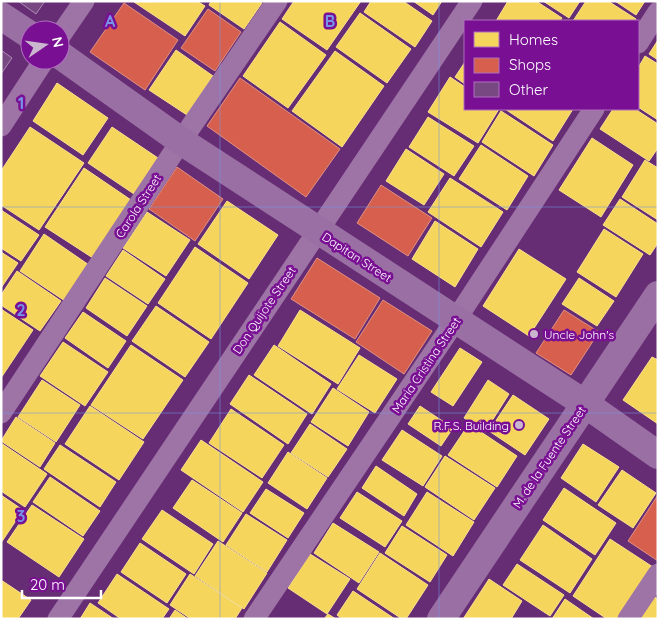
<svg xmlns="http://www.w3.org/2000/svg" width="659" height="620" font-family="Quicksand,sans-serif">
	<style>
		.homes { fill: #f6d55c; stroke: #f9e28d }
		.shops { fill: #d6604d; stroke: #e29082 }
		.building { fill: #784882; stroke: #ad89b5 }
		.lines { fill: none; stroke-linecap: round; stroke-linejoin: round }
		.street { stroke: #9e74a7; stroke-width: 21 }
		.secondary { stroke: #9a70a4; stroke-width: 28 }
		.grid { fill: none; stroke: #7795e8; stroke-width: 1; stroke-opacity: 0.55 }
		.poi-dot { fill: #cab6ce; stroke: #790f92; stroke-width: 2 }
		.labels { text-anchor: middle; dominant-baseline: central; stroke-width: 5; stroke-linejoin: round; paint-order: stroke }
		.street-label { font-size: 12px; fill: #fff; stroke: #790f92 }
		.poi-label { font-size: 12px; fill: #fff; stroke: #790f92; text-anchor: start }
		.grid-label { font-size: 16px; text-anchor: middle; font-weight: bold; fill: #7795e8; stroke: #790f92; stroke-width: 5; stroke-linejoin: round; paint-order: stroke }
	</style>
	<rect width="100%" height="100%" fill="#672d74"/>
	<!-- homes -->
	<path class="homes" d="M 197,1 L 205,6 L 185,36 L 134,2 Z
		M 211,1 L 259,1 L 262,3 L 244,29 L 209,5 Z
		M 294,1 L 361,1 L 327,50 L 282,19 Z
		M 371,1 L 403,1 L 432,21 L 415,47 L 364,12 Z
		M 413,1 L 442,1 L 433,15 Z
		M 508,1 L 536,1 L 562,18 L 560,21 L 496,21 Z
		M 543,1 L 580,1 L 569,18 Z
		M 586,1 L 608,1 L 636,19 L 635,21 L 573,21 Z
		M 615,1 L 645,1 L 636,15 Z
		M 360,13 L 411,49 L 387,83 L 336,47 Z
		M 280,22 L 326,55 L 288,108 L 243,76 Z
		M 658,40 L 658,60 L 649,54 Z
		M 176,50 L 213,76 L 187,115 L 149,90 Z
		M 335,51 L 384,86 L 342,147 L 292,111 Z
		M 645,56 L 658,64 L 658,120 L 638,107 L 638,68 Z
		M 465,62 L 465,84 L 455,77 Z
		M 450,77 L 465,87 L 465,109 L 499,109 L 478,143 L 428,112 Z
		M 57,83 L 108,118 L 83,155 L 33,121 Z
		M 505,109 L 573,109 L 553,141 Z
		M 613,109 L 635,109 L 658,124 L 658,148 L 649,161 L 600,129 Z
		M 501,111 L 553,145 L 534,176 L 482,142 Z
		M 428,117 L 474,146 L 454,176 L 409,147 Z
		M 30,127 L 84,163 L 39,230 L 1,205 L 1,171 Z
		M 112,127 L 158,158 L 134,194 L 88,163 Z
		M 592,138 L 633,165 L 601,217 L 559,190 Z
		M 481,145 L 528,176 L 507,210 L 459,179 Z
		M 406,149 L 444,174 L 424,205 L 386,181 Z
		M 645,160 L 658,168 L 658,220 L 622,197 Z
		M 84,168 L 134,202 L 96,260 L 45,227 Z
		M 450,178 L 503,212 L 481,247 L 428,212 Z
		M 620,199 L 658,224 L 658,243 L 650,255 L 603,225 Z
		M 227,201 L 278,235 L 249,279 L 198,244 Z
		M 1,210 L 39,235 L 21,261 L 1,248 Z
		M 147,212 L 190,240 L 166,276 L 123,248 Z
		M 435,221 L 478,249 L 455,287 L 412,259 Z
		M 604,229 L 643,254 L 616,297 L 577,272 Z
		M 44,234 L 89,265 L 65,301 L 20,271 Z
		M 195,247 L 248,283 L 211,339 L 158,303 Z
		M 519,249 L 566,279 L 529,336 L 483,306 Z
		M 123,250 L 165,279 L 148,304 L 106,276 Z
		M 1,252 L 18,263 L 1,288 Z
		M 17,271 L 61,301 L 40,331 L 1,305 L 1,295 Z
		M 105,278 L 147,306 L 127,336 L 86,308 Z
		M 579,278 L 614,301 L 597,326 L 562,304 Z
		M 156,306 L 209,342 L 185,377 L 132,341 Z
		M 1,309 L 33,330 L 1,378 Z
		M 300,310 L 360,348 L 338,384 L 278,346 Z
		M 83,312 L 126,341 L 108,368 L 65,338 Z
		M 63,342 L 108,372 L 85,406 L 40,376 Z
		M 131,345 L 183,380 L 143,439 L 91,405 Z
		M 274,345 L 331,384 L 312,414 L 254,375 Z
		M 460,348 L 482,362 L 453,406 L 431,392 Z
		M 359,355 L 397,379 L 375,413 L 337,389 Z
		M 652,357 L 658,360 L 658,424 L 623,400 Z
		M 249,375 L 307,414 L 288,444 L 230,404 Z
		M 42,380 L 80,405 L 56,442 L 18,417 Z
		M 488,380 L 509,394 L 485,432 L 464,418 Z
		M 333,388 L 369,412 L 348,446 L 311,422 Z
		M 513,395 L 549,419 L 525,455 L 489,431 Z
		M 90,406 L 144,442 L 119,480 L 65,444 Z
		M 420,406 L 453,428 L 441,446 L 408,424 Z
		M 231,409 L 284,445 L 262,478 L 209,443 Z
		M 16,417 L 55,443 L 40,467 L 1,441 Z
		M 310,424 L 347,449 L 328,477 L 291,453 Z
		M 469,424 L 517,456 L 497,487 L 448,455 Z
		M 402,430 L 442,456 L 423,486 L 382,460 Z
		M 201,440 L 263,482 L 243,512 L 181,470 Z
		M 1,443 L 47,474 L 25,507 L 1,491 Z
		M 583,444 L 619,467 L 596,502 L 561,478 Z
		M 60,445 L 116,482 L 100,507 L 44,469 Z
		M 288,452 L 327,478 L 307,509 L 268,483 Z
		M 445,456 L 495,488 L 474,520 L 425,487 Z
		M 376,466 L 417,494 L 404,516 L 362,488 Z
		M 622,470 L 656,493 L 633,528 L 598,505 Z
		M 50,477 L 100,511 L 83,536 L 33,502 Z
		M 192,480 L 242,513 L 223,542 L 173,508 Z
		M 564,488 L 616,523 L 595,555 L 543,520 Z
		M 266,489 L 304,513 L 288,538 L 250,513 Z
		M 357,492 L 402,521 L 385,547 L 340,518 Z
		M 427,492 L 474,522 L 453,556 L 406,525 Z
		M 1,495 L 23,510 L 1,543 Z
		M 32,505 L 84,539 L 59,577 L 7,542 Z
		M 162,510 L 213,544 L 194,574 L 142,539 Z
		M 246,514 L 287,540 L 267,572 L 226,545 Z
		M 333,523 L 379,552 L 359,583 L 314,553 Z
		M 543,525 L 592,559 L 570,593 L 520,560 Z
		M 402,526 L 447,555 L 430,582 L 385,553 Z
		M 610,539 L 656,569 L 623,619 L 607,619 L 573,596 Z
		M 218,541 L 267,573 L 244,609 L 195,576 Z
		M 140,543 L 186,574 L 167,603 L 121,572 Z
		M 380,553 L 428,585 L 406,619 L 402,619 L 357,589 Z
		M 310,554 L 350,579 L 327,614 L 288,588 Z
		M 517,564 L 564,595 L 550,616 L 503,585 Z
		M 117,574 L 169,609 L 162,619 L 121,619 L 98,603 Z
		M 190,574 L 242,608 L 235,619 L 191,619 L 170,605 Z
		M 489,579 L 522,601 L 511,619 L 463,619 Z
		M 1,580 L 31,600 L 18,619 L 1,619 Z
		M 353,591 L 395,619 L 342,619 L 337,615 Z
		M 653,596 L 658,599 L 658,619 L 638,619 Z
		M 565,599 L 594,619 L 552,619 Z
		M 90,603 L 114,619 L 80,619 Z
		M 175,610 L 188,619 L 169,619 Z
		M 328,614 L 336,619 L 324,619 Z"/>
	<!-- shops -->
	<path class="shops" d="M 124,3 L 178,40 L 145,90 L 90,52 Z
		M 208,9 L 241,32 L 215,71 L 181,48 Z
		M 240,78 L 340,149 L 306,197 L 207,126 Z
		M 177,167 L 223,199 L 195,241 L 149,209 Z
		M 381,185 L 432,218 L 408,256 L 357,223 Z
		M 317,258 L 380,298 L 355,339 L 291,299 Z
		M 383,300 L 432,331 L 404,374 L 356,342 Z
		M 564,310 L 599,332 L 571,375 L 536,353 Z
		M 658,495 L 658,561 L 628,541 Z"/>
	<!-- building -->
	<path class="building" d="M 18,1 L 45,1 L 36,14 Z
		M 1,50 L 12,58 L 1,74 Z"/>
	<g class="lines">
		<!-- street -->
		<path class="street" d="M 60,36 L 84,1
			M 638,43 L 658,12
			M 1,126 L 44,60
			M 1,413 L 181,141 L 277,1
			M 58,619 L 472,1
			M 254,619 L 455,321 L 594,109
			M 628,619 L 658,574"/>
		<!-- secondary -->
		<path class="secondary" d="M 1,16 L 30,35
			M 60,55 L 181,141 L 584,403 L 658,455
			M 441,619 L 658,295"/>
	</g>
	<!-- grid -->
	<path class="grid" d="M 220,1 L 220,619M 439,1 L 439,619M 1,207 L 658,207M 1,413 L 658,413"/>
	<!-- markers -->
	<g class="poi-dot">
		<circle cx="534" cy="334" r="5"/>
		<circle cx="519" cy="425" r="5"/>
	</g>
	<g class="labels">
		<!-- street labels -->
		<g class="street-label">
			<text transform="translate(138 206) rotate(-57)">Carola Street</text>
			<text transform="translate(357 257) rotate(33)">Dapitan Street</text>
			<text transform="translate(264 310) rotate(-56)">Don Quijote Street</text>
			<text transform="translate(426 365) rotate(-56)">Maria Cristina Street</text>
			<text transform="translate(549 457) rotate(-56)">M. de la Fuente Street</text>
		</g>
		<!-- poi labels -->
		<g class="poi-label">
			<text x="544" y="334">Uncle John's</text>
			<text x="509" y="425" text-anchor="end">R.F.S. Building</text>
		</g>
	</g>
	<g class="grid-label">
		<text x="110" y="27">A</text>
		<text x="330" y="27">B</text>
		<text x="21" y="109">1</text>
		<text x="21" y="316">2</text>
		<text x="21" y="522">3</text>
	</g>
	<!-- border -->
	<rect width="659" height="620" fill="none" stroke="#ffffff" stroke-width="5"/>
	<!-- legend -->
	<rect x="464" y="20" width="175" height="90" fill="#790f92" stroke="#af6fbe"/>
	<rect x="474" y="32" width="25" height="15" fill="#f6d55c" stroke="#af6fbe"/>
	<text x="509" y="45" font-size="15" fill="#ffffff">Homes</text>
	<rect x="474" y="58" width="25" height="15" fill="#d6604d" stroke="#af6fbe"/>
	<text x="509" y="70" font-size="15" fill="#ffffff">Shops</text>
	<rect x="474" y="82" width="25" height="15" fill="#784882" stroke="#af6fbe"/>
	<text x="509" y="95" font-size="15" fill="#ffffff">Other</text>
	<!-- north arrow -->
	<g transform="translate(45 45) rotate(77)"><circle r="24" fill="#790f92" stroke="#af6fbe"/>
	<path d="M0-4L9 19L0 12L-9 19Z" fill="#cab6ce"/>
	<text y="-8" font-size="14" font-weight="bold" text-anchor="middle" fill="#ffffff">N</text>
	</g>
	<!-- scale -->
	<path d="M22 590v8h79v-8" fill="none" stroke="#ffffff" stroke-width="2.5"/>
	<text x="30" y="590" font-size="15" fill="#ffffff" stroke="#790f92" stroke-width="4" paint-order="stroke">20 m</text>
</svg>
